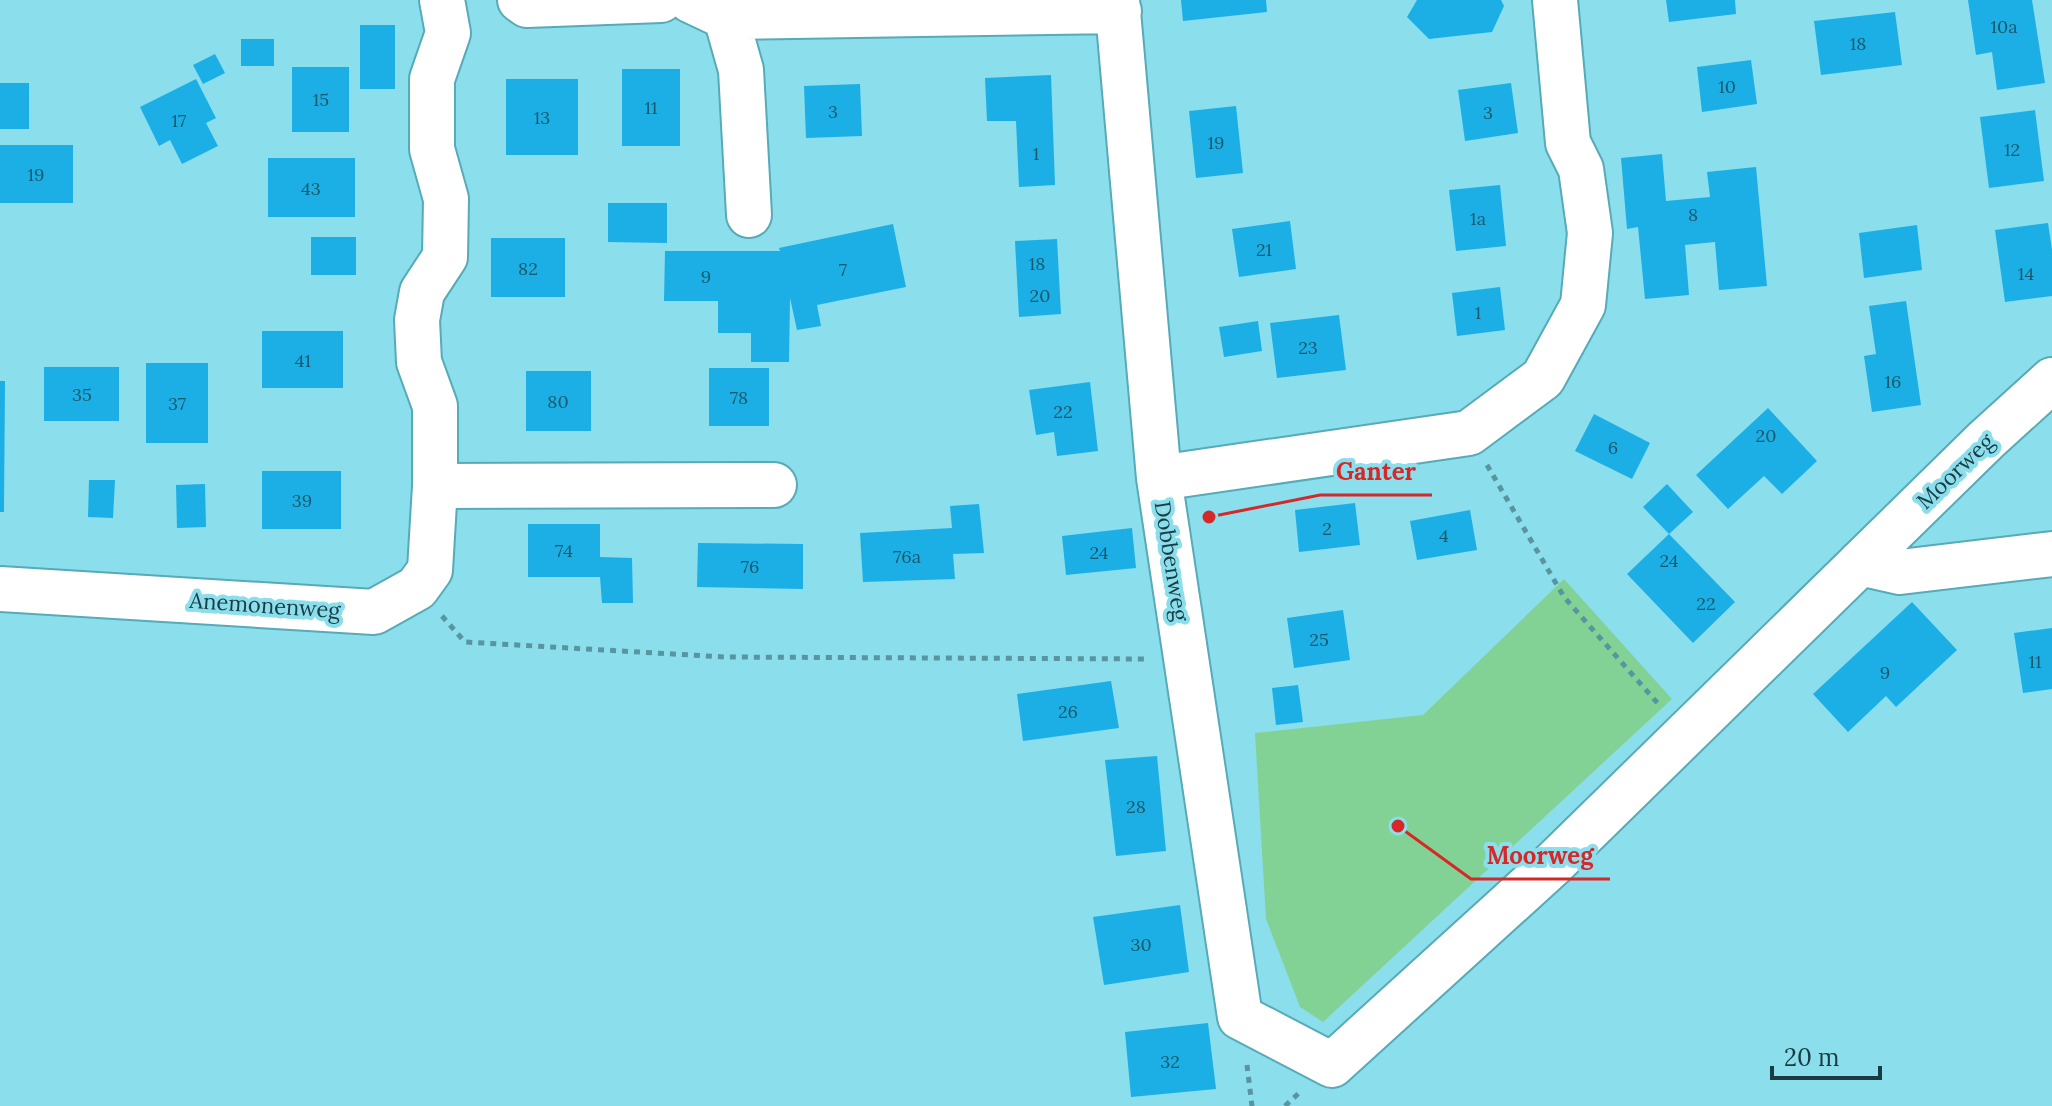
<svg xmlns="http://www.w3.org/2000/svg" width="2052" height="1106" font-family="Lora,serif">
	<style>
		.green { fill: #83d295 }
		.building { fill: #1cafe5 }
		.lines { fill: none; stroke-linecap: round; stroke-linejoin: round }
		.minor-casing { stroke: #57aab8; stroke-width: 48 }
		.path { stroke: #5895a0; stroke-width: 5; stroke-dasharray: 6 6; stroke-linecap: butt }
		.minor { stroke: #fff; stroke-width: 44 }
		.labels { text-anchor: middle; dominant-baseline: central; stroke-width: 8; stroke-linejoin: round; paint-order: stroke }
		.number-label { font-size: 18px; fill: #1a596b }
		.street-label { font-size: 22px; fill: #193c42; stroke: #8bdeec }
		.leader { fill: none; stroke: #d62828; stroke-width: 3 }
		.callout-dot { fill: #d62828; stroke: #8bdeec; stroke-width: 3 }
		.callout-label { font-size: 24px; text-anchor: middle; font-weight: bold; fill: #d62828; stroke: #8bdeec; stroke-width: 8; stroke-linejoin: round; paint-order: stroke }
	</style>
	<rect width="100%" height="100%" fill="#8bdeec"/>
	<!-- green -->
	<path class="green" d="M 1564,579 L 1672,699 L 1323,1022 L 1300,1007 L 1266,919 L 1255,733 L 1423,715 Z"/>
	<!-- building -->
	<path class="building" d="M 1181,0 L 1266,0 L 1267,12 L 1183,21 Z
		M 1417,0 L 1501,0 L 1504,6 L 1492,32 L 1429,39 L 1407,17 Z
		M 1666,0 L 1735,0 L 1736,14 L 1669,22 Z
		M 1968,0 L 2032,0 L 2045,83 L 1997,90 L 1992,52 L 1976,55 Z
		M 1895,12 L 1902,65 L 1821,75 L 1814,21 Z
		M 360,25 L 395,25 L 395,89 L 360,89 Z
		M 241,39 L 274,39 L 274,66 L 241,66 Z
		M 215,54 L 225,73 L 203,84 L 193,65 Z
		M 1751,60 L 1757,104 L 1702,112 L 1697,67 Z
		M 292,67 L 349,67 L 349,132 L 292,132 Z
		M 622,69 L 680,69 L 680,146 L 622,146 Z
		M 1051,75 L 1055,185 L 1019,187 L 1016,121 L 987,121 L 985,78 Z
		M 196,79 L 216,118 L 206,123 L 218,146 L 182,164 L 170,140 L 159,146 L 140,107 Z
		M 506,79 L 578,79 L 578,155 L 506,155 Z
		M 0,83 L 29,83 L 29,129 L 0,129 Z
		M 1511,83 L 1518,133 L 1465,141 L 1458,90 Z
		M 860,84 L 862,136 L 806,138 L 804,86 Z
		M 1236,106 L 1243,173 L 1196,178 L 1189,111 Z
		M 2035,110 L 2044,181 L 1989,188 L 1980,117 Z
		M 0,145 L 73,145 L 73,203 L 0,203 Z
		M 1662,154 L 1666,201 L 1710,197 L 1707,172 L 1756,167 L 1767,286 L 1719,290 L 1715,242 L 1685,245 L 1689,295 L 1645,299 L 1638,227 L 1627,229 L 1621,158 Z
		M 268,158 L 355,158 L 355,217 L 268,217 Z
		M 1500,185 L 1506,246 L 1456,251 L 1449,190 Z
		M 608,203 L 667,203 L 667,243 L 608,242 Z
		M 1290,221 L 1296,269 L 1239,277 L 1232,229 Z
		M 2048,223 L 2052,250 L 2052,296 L 2005,302 L 1995,230 Z
		M 893,224 L 906,287 L 817,305 L 821,326 L 797,330 L 790,298 L 789,362 L 751,362 L 751,333 L 718,333 L 718,301 L 664,301 L 665,251 L 780,251 L 779,248 Z
		M 1917,225 L 1922,270 L 1864,278 L 1859,233 Z
		M 311,237 L 356,237 L 356,275 L 311,275 Z
		M 491,238 L 565,238 L 565,297 L 491,297 Z
		M 1057,239 L 1061,314 L 1019,317 L 1015,241 Z
		M 1500,287 L 1505,330 L 1457,336 L 1452,293 Z
		M 1906,301 L 1921,405 L 1872,412 L 1864,356 L 1876,354 L 1869,306 Z
		M 1339,315 L 1346,370 L 1277,378 L 1270,323 Z
		M 1258,321 L 1262,351 L 1224,357 L 1219,327 Z
		M 262,331 L 343,331 L 343,388 L 262,388 Z
		M 146,363 L 208,363 L 208,443 L 146,443 Z
		M 44,367 L 119,367 L 119,421 L 44,421 Z
		M 709,368 L 769,368 L 769,426 L 709,426 Z
		M 526,371 L 591,371 L 591,431 L 526,431 Z
		M 0,381 L 5,381 L 4,512 L 0,512 Z
		M 1090,382 L 1098,451 L 1057,456 L 1054,432 L 1036,435 L 1029,390 Z
		M 1768,408 L 1817,461 L 1782,494 L 1764,476 L 1728,509 L 1696,475 Z
		M 1594,414 L 1650,443 L 1632,479 L 1575,451 Z
		M 262,471 L 341,471 L 341,529 L 262,529 Z
		M 89,480 L 115,480 L 113,518 L 88,517 Z
		M 205,484 L 206,527 L 177,528 L 176,485 Z
		M 1667,484 L 1693,512 L 1669,534 L 1643,507 Z
		M 1355,503 L 1360,545 L 1299,552 L 1295,510 Z
		M 979,504 L 984,553 L 953,554 L 955,579 L 863,582 L 860,533 L 952,528 L 950,506 Z
		M 1470,510 L 1477,550 L 1417,560 L 1410,521 Z
		M 528,524 L 600,524 L 600,557 L 632,558 L 633,603 L 602,603 L 600,577 L 528,577 Z
		M 1132,528 L 1136,568 L 1066,575 L 1062,536 Z
		M 1669,534 L 1735,602 L 1693,643 L 1627,574 Z
		M 698,543 L 803,544 L 803,589 L 697,587 Z
		M 1912,602 L 1957,650 L 1896,707 L 1886,696 L 1848,732 L 1813,694 Z
		M 1343,610 L 1350,660 L 1294,668 L 1287,618 Z
		M 2052,628 L 2052,689 L 2023,693 L 2014,633 Z
		M 1111,681 L 1119,728 L 1023,741 L 1017,694 Z
		M 1298,685 L 1303,722 L 1276,725 L 1272,688 Z
		M 1157,756 L 1166,851 L 1116,856 L 1105,760 Z
		M 1180,905 L 1189,972 L 1104,985 L 1093,917 Z
		M 1208,1023 L 1216,1089 L 1131,1097 L 1125,1032 Z"/>
	<g class="lines">
		<!-- minor casing -->
		<g class="minor-casing">
			<path id="minor" d="M 520,0 L 527,5 L 661,0
				M 690,0 L 726,17 L 1119,11
				M 1117,0 L 1159,478 L 1240,1017 L 1332,1065 L 1552,865 L 1986,440 L 2052,380
				M 726,17 L 741,70 L 749,215
				M 1159,478 L 1469,433 L 1543,378 L 1583,305 L 1590,233 L 1581,169 L 1568,143 L 1555,0
				M 435,486 L 774,485
				M 1860,563 L 1900,572 L 2052,554
				M 0,589 L 374,612 L 417,588 L 430,570 L 435,486 L 435,406 L 419,362 L 417,320 L 422,292 L 445,257 L 446,199 L 432,149 L 432,79 L 448,33 L 442,0"/>
		</g>
		<!-- path -->
		<path class="path" d="M 1487,465 L 1564,597 L 1660,706
			M 442,616 L 465,642 L 725,657 L 1148,659
			M 1247,1065 L 1252,1106
			M 1285,1106 L 1299,1093"/>
		<!-- minor -->
		<use href="#minor" class="minor"/>
	</g>
	<g class="labels">
		<!-- number labels -->
		<g class="number-label">
			<text x="2004" y="26">10a</text>
			<text x="1858" y="43">18</text>
			<text x="1727" y="86">10</text>
			<text x="321" y="99">15</text>
			<text x="651" y="107">11</text>
			<text x="833" y="111">3</text>
			<text x="1488" y="112">3</text>
			<text x="542" y="117">13</text>
			<text x="179" y="120">17</text>
			<text x="1216" y="142">19</text>
			<text x="2012" y="149">12</text>
			<text x="1036" y="153">1</text>
			<text x="36" y="174">19</text>
			<text x="311" y="188">43</text>
			<text x="1693" y="214">8</text>
			<text x="1478" y="218">1a</text>
			<text x="1264" y="249">21</text>
			<text x="1037" y="263">18</text>
			<text x="528" y="268">82</text>
			<text x="843" y="269">7</text>
			<text x="2026" y="273">14</text>
			<text x="706" y="276">9</text>
			<text x="1040" y="295">20</text>
			<text x="1478" y="312">1</text>
			<text x="1308" y="347">23</text>
			<text x="303" y="360">41</text>
			<text x="1893" y="381">16</text>
			<text x="82" y="394">35</text>
			<text x="739" y="397">78</text>
			<text x="558" y="401">80</text>
			<text x="177" y="403">37</text>
			<text x="1063" y="411">22</text>
			<text x="1766" y="435">20</text>
			<text x="1613" y="447">6</text>
			<text x="302" y="500">39</text>
			<text x="1327" y="528">2</text>
			<text x="1444" y="535">4</text>
			<text x="564" y="550">74</text>
			<text x="1099" y="552">24</text>
			<text x="907" y="556">76a</text>
			<text x="1669" y="560">24</text>
			<text x="750" y="566">76</text>
			<text x="1706" y="603">22</text>
			<text x="1319" y="639">25</text>
			<text x="2035" y="661">11</text>
			<text x="1885" y="672">9</text>
			<text x="1068" y="711">26</text>
			<text x="1136" y="806">28</text>
			<text x="1141" y="944">30</text>
			<text x="1170" y="1061">32</text>
		</g>
		<!-- street labels -->
		<g class="street-label">
			<text transform="translate(1955 471) rotate(-44)">Moorweg</text>
			<text transform="translate(1172 561) rotate(81)">Dobbenweg</text>
			<text transform="translate(265 605) rotate(4)">Anemonenweg</text>
		</g>
	</g>
	<!-- callouts -->
	<path class="leader" d="M1209 517L1320 495H1432M1398 826L1471 879H1610"/>
	<g class="callout-dot">
		<circle cx="1209" cy="517" r="8"/>
		<circle cx="1398" cy="826" r="8"/>
	</g>
	<g class="callout-label">
		<text x="1376" y="480">Ganter</text>
		<text x="1540" y="864">Moorweg</text>
	</g>
	<!-- scale -->
	<path d="M1772 1066v12h108v-12" fill="none" stroke="#193c42" stroke-width="4"/>
	<text x="1784" y="1066" font-size="24" fill="#193c42" stroke="#8bdeec" stroke-width="6" paint-order="stroke">20 m</text>
</svg>
